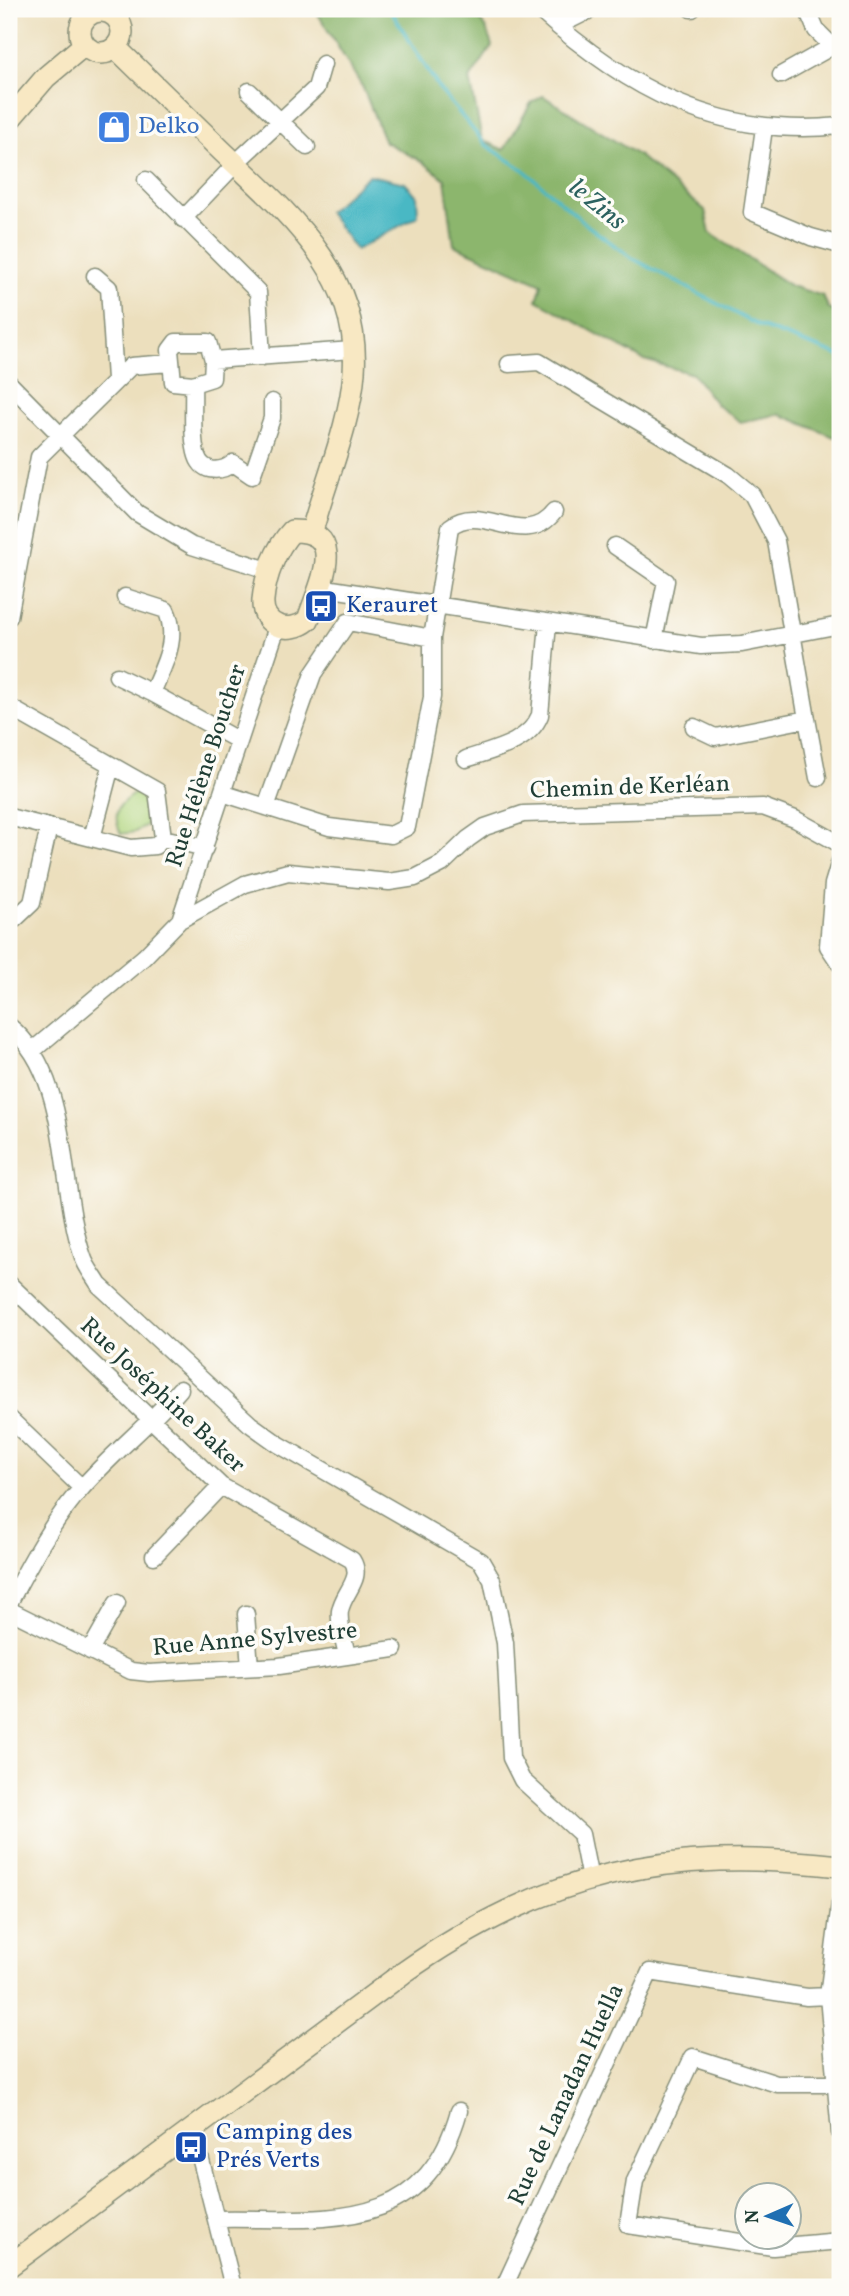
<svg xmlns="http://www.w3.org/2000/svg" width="849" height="2296" font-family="Vollkorn,serif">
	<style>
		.green { fill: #b0d57e; stroke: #688959; stroke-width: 2 }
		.forest { fill: #8cb66d; stroke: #567a50; stroke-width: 2 }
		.water { fill: #4ab8c4; stroke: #347a7c; stroke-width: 2 }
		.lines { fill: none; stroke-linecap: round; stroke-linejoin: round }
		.stream { stroke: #4ab8c4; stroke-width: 3.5 }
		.street-casing { stroke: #868e78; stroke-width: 19 }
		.secondary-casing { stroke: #868e78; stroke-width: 24 }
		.street { stroke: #fff; stroke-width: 16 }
		.secondary { stroke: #f8e8c3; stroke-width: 21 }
		.labels { text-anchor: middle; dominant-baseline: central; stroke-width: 7; stroke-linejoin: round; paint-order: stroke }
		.shop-label { font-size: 24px; fill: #366cbe; stroke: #fdfcf7; text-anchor: start }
		.transit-label { font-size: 24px; fill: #164399; stroke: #fdfcf7; text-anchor: start }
		.street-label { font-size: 24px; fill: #1f3d34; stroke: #fdfcf7 }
		.water-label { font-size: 26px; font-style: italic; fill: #2c625f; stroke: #fdfcf7 }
	</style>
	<rect width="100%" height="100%" fill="#fdfcf7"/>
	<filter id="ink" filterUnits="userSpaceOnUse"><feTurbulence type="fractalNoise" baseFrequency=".0143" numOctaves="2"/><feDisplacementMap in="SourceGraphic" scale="14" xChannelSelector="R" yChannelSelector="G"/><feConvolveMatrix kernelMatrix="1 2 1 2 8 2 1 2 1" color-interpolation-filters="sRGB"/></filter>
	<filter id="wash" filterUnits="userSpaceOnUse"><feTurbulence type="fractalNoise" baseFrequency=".00686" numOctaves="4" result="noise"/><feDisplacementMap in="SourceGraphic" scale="28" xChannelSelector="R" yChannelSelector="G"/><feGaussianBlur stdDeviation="1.57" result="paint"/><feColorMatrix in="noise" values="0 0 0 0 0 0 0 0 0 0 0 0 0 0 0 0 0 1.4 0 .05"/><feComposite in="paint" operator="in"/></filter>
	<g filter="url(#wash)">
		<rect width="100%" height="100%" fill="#ecdfbd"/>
		<!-- green -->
		<path class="green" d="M 137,792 L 147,800 L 146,825 L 135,832 L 121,834 C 111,813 118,803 137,792 Z"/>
		<!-- forest -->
		<path class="forest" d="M 315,9 L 472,9 L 486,28 L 492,46 L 470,79 L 482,140 L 504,150 L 531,103 L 543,96 L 639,156 L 664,177 L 705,210 L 710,233 L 791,286 L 823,296 L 829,309 L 840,314 L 840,436 L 834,437 L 780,414 L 741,422 L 717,405 L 693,374 L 644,360 L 537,300 L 542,284 L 454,245 L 445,179 L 423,162 L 385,142 L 363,88 Z"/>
		<!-- water -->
		<path class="water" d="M 369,175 L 405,183 L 417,196 L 418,216 L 356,250 L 328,212 Z"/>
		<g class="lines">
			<!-- stream -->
			<path class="stream" d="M 390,9 L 440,90 L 486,145 L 524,170 L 588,226 L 632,258 L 759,326 L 840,356"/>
		</g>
	</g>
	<g filter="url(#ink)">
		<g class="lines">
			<!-- street casing -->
			<g class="street-casing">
				<path id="street" d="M 78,9 L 86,17
					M 538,9 C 627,89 718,139 840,126
					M 691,9 L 692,9
					M 807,9 L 816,30 L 832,46
					M 558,26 L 592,9
					M 781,75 L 840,42
					M 249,91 L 307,147
					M 764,128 L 752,212 L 811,237 L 840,245
					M 146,180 L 258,292 L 262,357
					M 183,219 L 242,157 L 316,88 L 323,64
					M 95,276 L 109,288 L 115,379
					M 176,342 L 208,342 L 213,360 L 212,378 L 193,384 L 173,382 L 170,350 Z
					M 213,360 L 353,350
					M 509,364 L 539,362 L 728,475 L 752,495 L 776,541 L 807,719 L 715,737 L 694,727
					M 9,383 L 137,513 L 192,546 L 271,571
					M 193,384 C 194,403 191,439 197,456 C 203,474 222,472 233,463 L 252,476 L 272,418 L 272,402
					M 615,546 L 666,581 L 654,640
					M 319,587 L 701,646 L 742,644 L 840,625
					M 125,597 L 166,610 C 180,639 163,666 152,693 L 239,741
					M 9,617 L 39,457 L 131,366 L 170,363
					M 117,676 L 152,693
					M 9,707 L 157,791 L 163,838
					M 807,719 L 818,778
					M 466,759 C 493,750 529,743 540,715 L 548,623
					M 222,793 L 329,827 L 391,835 L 407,827 L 432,697 L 432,638 L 450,527 C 482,501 524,551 554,512
					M 266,807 L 313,674 L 348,622 L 432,638
					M 9,817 L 131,848 L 155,846 L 163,838
					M 92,838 L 111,766
					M 163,838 L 205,848
					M 840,861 L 833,884 L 828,946 L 840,964
					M 15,919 L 32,903 L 49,827
					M 180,920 L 277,627
					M 9,1026 C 72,1076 58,1187 83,1257 C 86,1267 94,1276 99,1285 L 250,1424 L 278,1444 L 481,1561 L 492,1580 L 505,1643 L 511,1758 L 522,1780 L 581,1834 L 590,1879
					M 32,1051 L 144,957 L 180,920 L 245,884 L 288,872 L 389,882 L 415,878 L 442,864 L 468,839 L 485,827 L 523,814 L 763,807 L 795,819 L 840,844
					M 9,1284 L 221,1486 L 352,1560 C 364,1579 343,1592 340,1611 C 338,1625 345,1643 347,1656
					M 9,1418 L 82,1488
					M 154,1556 L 221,1486
					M 9,1603 C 30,1563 51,1523 81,1489 C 112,1453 149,1425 180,1389
					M 9,1610 L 131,1671 L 149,1673 L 279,1666 L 394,1649
					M 246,1614 L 250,1667
					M 90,1651 L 117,1603
					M 840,1903 L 828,1996 L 840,2133
					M 840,2084 L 777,2084 L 693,2057 L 635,2181 L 628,2225 L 773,2247 L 840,2241
					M 193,2129 L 233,2287
					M 217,2219 C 323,2217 423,2238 459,2111
					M 504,2287 L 650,1972 L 807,1997 L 828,1996"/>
			</g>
			<!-- secondary casing -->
			<g class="secondary-casing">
				<path id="secondary" d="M80 32a21 21 0 1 1 42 0a21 21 0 1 1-42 0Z
					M 116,48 C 152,83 187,117 223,152 C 287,213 361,273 354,372 C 350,425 326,479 312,531
					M 9,120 L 46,77 L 84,45
					M 292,531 C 350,530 319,586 308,620 C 290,635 261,627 263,600 C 265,576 276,548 292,531 Z
					M 9,2266 L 403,1973 C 547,1872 667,1846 840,1866"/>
			</g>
			<!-- street -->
			<use href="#street" class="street"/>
			<!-- secondary -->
			<use href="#secondary" class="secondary"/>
		</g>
	</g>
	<!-- icons -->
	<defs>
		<g id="shop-square" transform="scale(1.75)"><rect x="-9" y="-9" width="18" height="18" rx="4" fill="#3f7fe0" stroke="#fdfcf7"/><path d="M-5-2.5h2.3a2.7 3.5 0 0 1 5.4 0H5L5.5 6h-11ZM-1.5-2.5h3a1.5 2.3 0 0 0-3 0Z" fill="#fff"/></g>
		<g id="bus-square" transform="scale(1.75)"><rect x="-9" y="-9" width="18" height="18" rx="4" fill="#1a4fb4" stroke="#fdfcf7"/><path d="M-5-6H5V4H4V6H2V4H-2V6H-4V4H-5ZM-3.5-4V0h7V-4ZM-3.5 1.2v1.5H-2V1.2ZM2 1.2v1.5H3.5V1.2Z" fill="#fff"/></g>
	</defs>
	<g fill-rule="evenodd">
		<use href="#shop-square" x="114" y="127"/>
		<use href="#bus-square" x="321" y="606"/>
		<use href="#bus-square" x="191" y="2147"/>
	</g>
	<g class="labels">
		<!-- shop labels -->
		<g class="shop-label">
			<text x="138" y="127">Delko</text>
		</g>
		<!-- transit labels -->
		<g class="transit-label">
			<text x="346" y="606">Kerauret</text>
			<text x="216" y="2133">Camping des<tspan x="216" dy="28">Prés Verts</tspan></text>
		</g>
		<!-- street labels -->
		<g class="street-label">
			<text transform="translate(207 766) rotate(-72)">Rue Hélène Boucher</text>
			<text transform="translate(630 788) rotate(-2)">Chemin de Kerléan</text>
			<text transform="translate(162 1396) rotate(43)">Rue Joséphine Baker</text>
			<text transform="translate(255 1640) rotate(-5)">Rue Anne Sylvestre</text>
			<text transform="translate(567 2095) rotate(-65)">Rue de Lanadan Huella</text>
		</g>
		<!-- water labels -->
		<g class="water-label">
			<text transform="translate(597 205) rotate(39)">le Zins</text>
		</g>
	</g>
	<!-- margin -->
	<rect width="849" height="2296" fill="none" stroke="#fdfcf7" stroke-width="35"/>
	<!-- north arrow -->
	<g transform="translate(768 2216) rotate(268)"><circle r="33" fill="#fdfcf7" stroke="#a4b0a9" stroke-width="2"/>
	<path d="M0-5L12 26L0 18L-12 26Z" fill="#1f6fb2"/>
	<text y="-10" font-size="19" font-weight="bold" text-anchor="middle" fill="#1f3d34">N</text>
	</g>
</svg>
